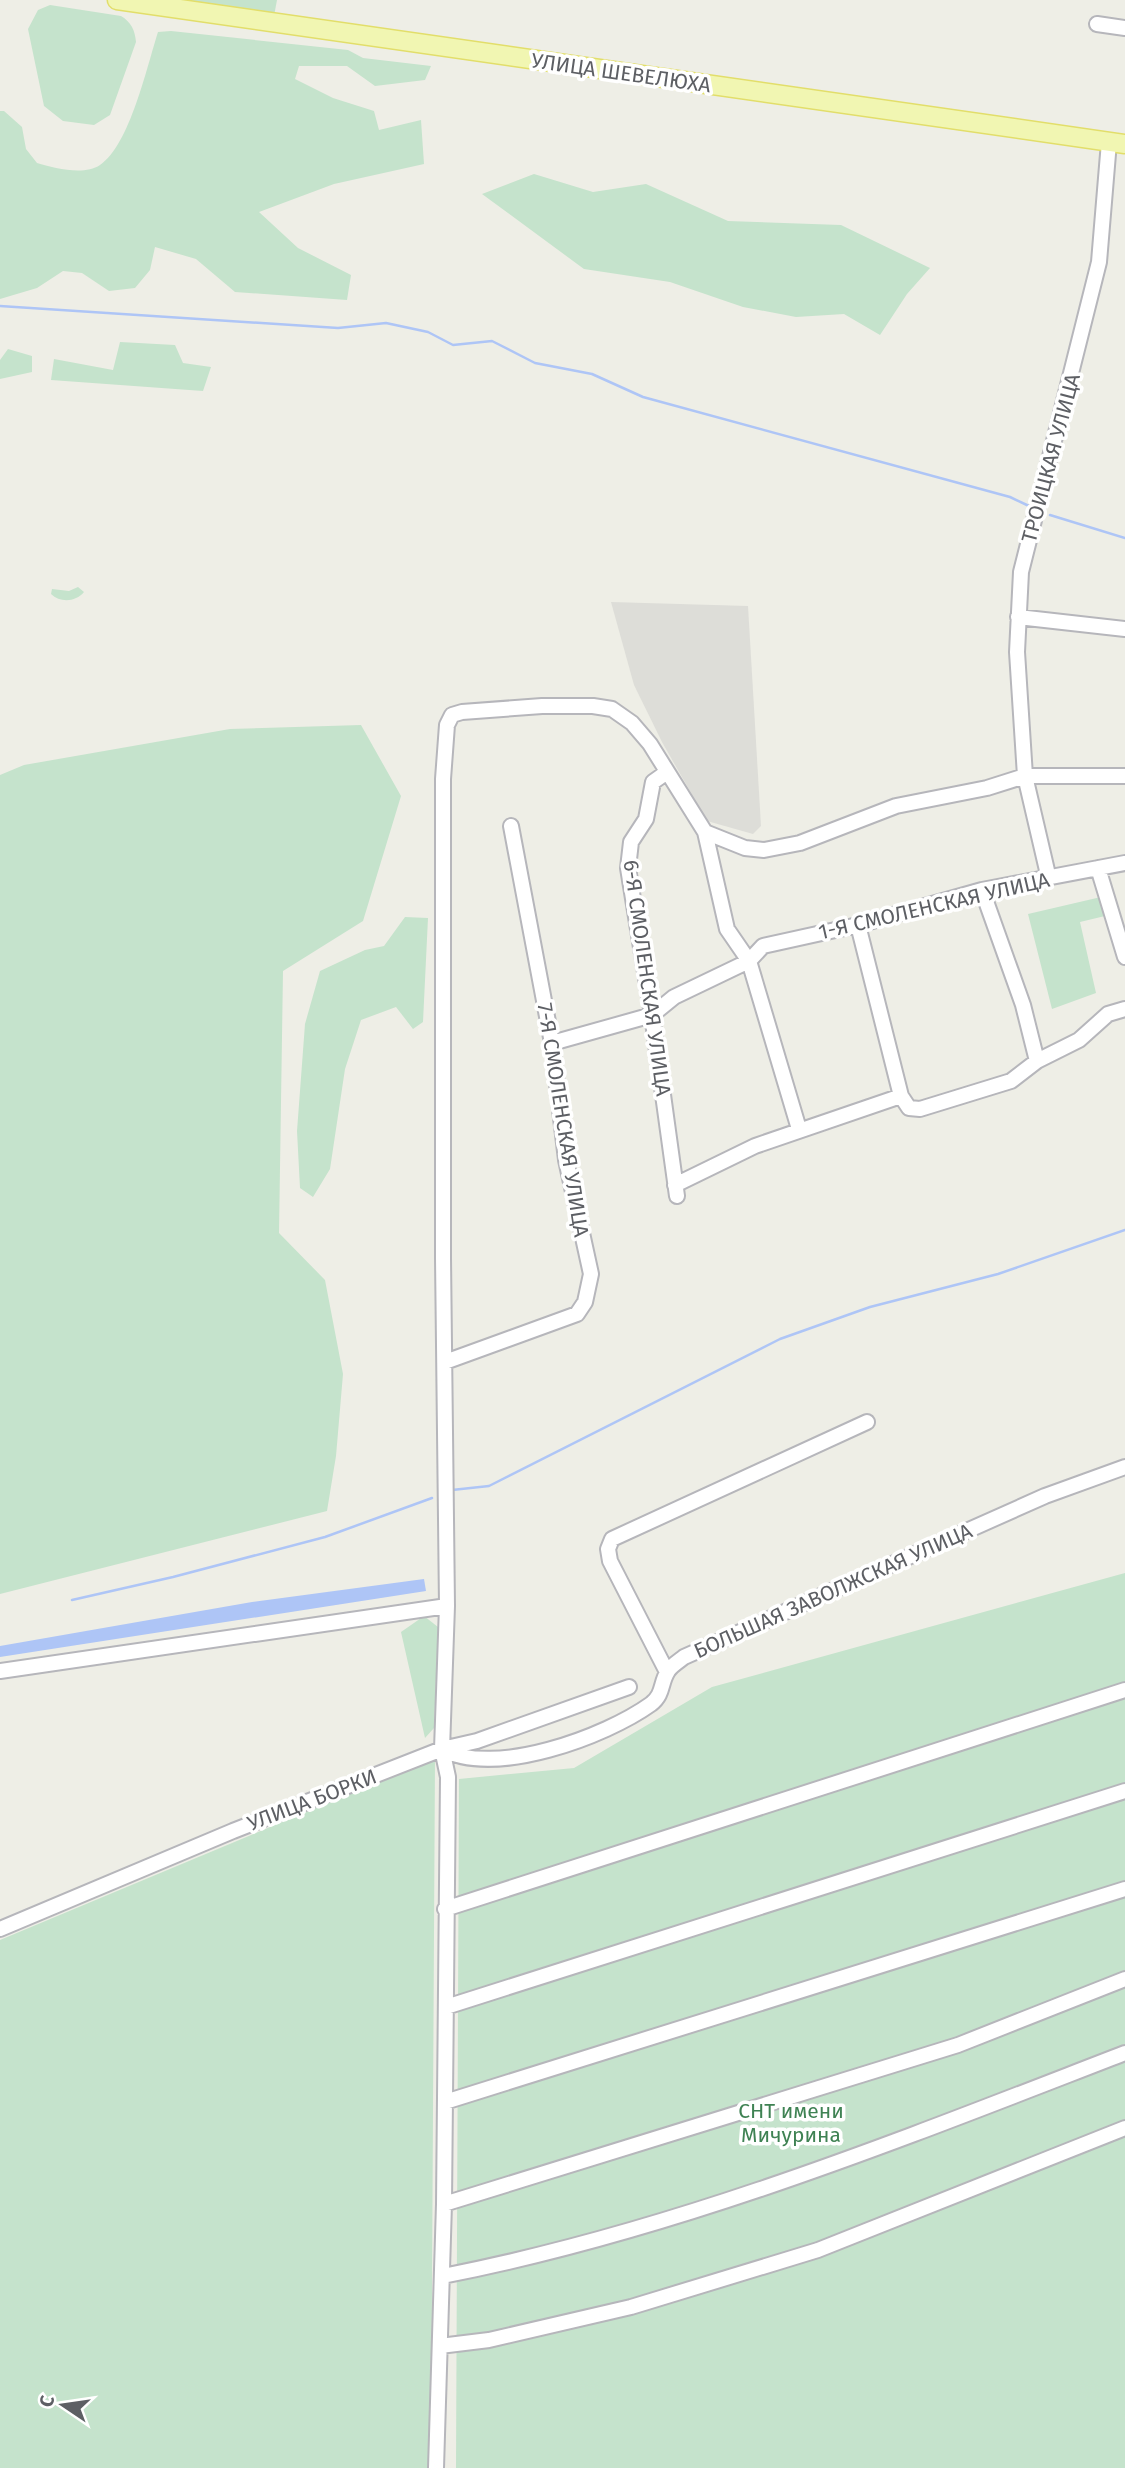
<svg xmlns="http://www.w3.org/2000/svg" width="1125" height="2468" font-family="'Fira Sans',sans-serif">
	<style>
		.industrial { fill: #ddddd8 }
		.green { fill: #c5e3cc }
		.water { fill: #aec5f6 }
		.lines { fill: none; stroke-linecap: round; stroke-linejoin: round }
		.stream { stroke: #aec5f6; stroke-width: 2.5 }
		.minor-casing { stroke: #b6b6bb; stroke-width: 18 }
		.major-casing { stroke: #e2de6a; stroke-width: 21 }
		.minor { stroke: #fff; stroke-width: 14 }
		.major { stroke: #f1f6b2; stroke-width: 18 }
		.labels { text-anchor: middle; dominant-baseline: central; stroke-width: 7; stroke-linejoin: round; paint-order: stroke }
		.street-label { font-size: 21px; fill: #5d5f64; stroke: #fff }
		.park-label { font-size: 21px; fill: #3f8253; stroke: #fff }
	</style>
	<rect width="100%" height="100%" fill="#eeeee6"/>
	<!-- industrial -->
	<path class="industrial" d="M 611,602 L 748,606 L 761,826 L 753,834 L 707,821 L 662,742 L 634,685 Z"/>
	<!-- green -->
	<path class="green" d="M 170,0 L 277,0 L 274,16 Z
		M 50,5 L 121,16 C 131,22 135,30 136,42 L 110,115 L 94,125 L 63,121 L 44,106 L 28,29 L 38,10 Z
		M 171,31 L 348,50 L 363,58 L 431,66 L 425,80 L 375,86 L 347,66 L 299,66 L 295,79 L 333,98 L 374,111 L 379,130 L 421,120 L 424,164 L 334,184 L 259,212 L 298,248 L 351,275 L 347,300 L 235,292 L 196,259 L 155,247 L 150,270 L 135,288 L 109,291 L 82,273 L 63,271 L 37,288 L 0,299 L 0,111 L 4,111 L 22,127 L 26,149 L 37,163 C 54,168 84,176 100,165 C 130,145 147,66 158,32 Z
		M 534,174 L 593,192 L 646,184 L 728,221 L 841,225 L 930,268 L 907,294 L 880,335 L 844,314 L 796,317 L 743,307 L 670,282 L 584,269 L 482,194 Z
		M 120,342 L 175,345 L 183,363 L 211,367 L 203,391 L 51,380 L 54,359 L 113,370 Z
		M 8,349 L 32,356 L 32,372 L 0,379 L 0,360 Z
		M 78,587 L 84,592 C 76,602 60,603 51,594 L 52,589 L 69,591 Z
		M 361,725 L 401,796 L 363,921 L 283,971 L 279,1233 L 325,1280 L 343,1374 L 336,1456 L 327,1511 L 0,1594 L 0,775 L 24,765 L 230,729 Z
		M 1101,897 L 1105,916 L 1080,922 L 1096,993 L 1052,1009 L 1028,914 Z
		M 405,917 L 428,918 L 423,1022 L 413,1029 L 396,1007 L 361,1020 L 345,1069 L 330,1169 L 313,1197 L 300,1188 L 297,1131 L 305,1024 L 320,971 L 365,950 L 384,946 Z
		M 1125,1573 L 1125,2468 L 456,2468 L 459,1779 L 574,1768 L 712,1687 Z
		M 424,1616 L 438,1627 L 434,1728 L 425,1738 L 401,1632 Z
		M 435,1758 L 431,2468 L 0,2468 L 0,1940 Z"/>
	<!-- water -->
	<path class="water" d="M 424,1579 L 426,1591 L 0,1657 L 0,1646 L 252,1602 Z"/>
	<g class="lines">
		<!-- stream -->
		<path class="stream" d="M 0,306 L 338,328 L 386,323 L 428,332 L 453,345 L 492,341 L 535,363 L 592,374 L 643,397 L 1010,497 L 1029,506
			M 1050,515 L 1125,538
			M 452,1490 L 489,1486 L 780,1339 L 870,1307 L 998,1274 L 1125,1230
			M 72,1600 L 173,1577 L 325,1537 L 432,1498"/>
		<!-- minor casing -->
		<g class="minor-casing">
			<path id="minor" d="M 1097,24 L 1125,28
				M 1018,617 L 1125,629
				M 667,772 L 653,782 L 646,819 L 631,842 L 628,868 L 652,1015 L 677,1196
				M 705,832 L 727,929 L 749,961 L 799,1129
				M 1098,868 L 1125,957
				M 1049,879 L 1025,776 L 1017,652 L 1021,572 L 1099,262 L 1109,142
				M 982,890 L 1023,1005 L 1037,1061
				M 858,925 L 901,1096
				M 552,1043 L 652,1015 L 674,997 L 749,961 L 763,946 L 858,925 L 982,890 L 1125,863
				M 675,1185 L 755,1146 L 901,1096 L 909,1108 L 920,1109 L 1011,1081 L 1037,1061 L 1079,1040 L 1108,1014 L 1125,1009
				M 445,1362 L 577,1314 L 585,1302 L 591,1274 L 566,1160 L 552,1043 L 511,826
				M 0,1671 L 447,1606
				M 667,1672 L 610,1561 L 608,1549 L 612,1539 L 867,1422
				M 442,1749 C 494,1778 605,1737 651,1704 C 664,1694 660,1683 668,1671 C 671,1666 679,1661 684,1657 L 1045,1496 L 1125,1467
				M 445,1909 L 1125,1690
				M 0,1929 L 233,1831 L 442,1749 L 477,1741 L 629,1687
				M 446,2007 L 1125,1791
				M 445,2102 L 1125,1889
				M 444,2204 L 958,2045 L 1125,1979
				M 443,2276 C 678,2230 902,2139 1125,2053
				M 440,2346 L 489,2340 L 631,2307 L 818,2250 L 1125,2128
				M 436,2468 L 444,2204 L 448,1777 L 442,1749 L 447,1606 L 443,1258 L 443,779 L 447,725 L 452,715 L 462,712 L 542,706 L 593,706 L 612,709 L 632,723 L 650,744 L 705,832 L 745,848 L 764,850 L 800,843 L 896,806 L 987,788 L 1025,776 L 1125,776"/>
		</g>
		<!-- major casing -->
		<g class="major-casing">
			<path id="major" d="M 117,0 L 1125,144"/>
		</g>
		<!-- minor -->
		<use href="#minor" class="minor"/>
		<!-- major -->
		<use href="#major" class="major"/>
	</g>
	<g class="labels">
		<!-- street labels -->
		<g class="street-label">
			<text transform="translate(621 73) rotate(8)">УЛИЦА ШЕВЕЛЮХА</text>
			<text transform="translate(1051 458) rotate(-75)">ТРОИЦКАЯ УЛИЦА</text>
			<text transform="translate(934 906) rotate(-13)">1-Я СМОЛЕНСКАЯ УЛИЦА</text>
			<text transform="translate(647 978) rotate(82)">6-Я СМОЛЕНСКАЯ УЛИЦА</text>
			<text transform="translate(563 1120) rotate(81)">7-Я СМОЛЕНСКАЯ УЛИЦА</text>
			<text transform="translate(833 1591) rotate(-24)">БОЛЬШАЯ ЗАВОЛЖСКАЯ УЛИЦА</text>
			<text transform="translate(312 1800) rotate(-21)">УЛИЦА БОРКИ</text>
		</g>
		<!-- park labels -->
		<g class="park-label">
			<text x="791" y="2111">СНТ имени<tspan x="791" dy="24">Мичурина</tspan></text>
		</g>
	</g>
	<!-- north arrow -->
	<g transform="translate(63 2405) rotate(283)" stroke="#ffffff" stroke-width="5" paint-order="stroke">
	<path d="M0-5L12 26L0 18L-12 26Z" fill="#5d5f64"/>
	<text y="-10" font-size="19" font-weight="bold" text-anchor="middle" fill="#5d5f64">С</text>
	</g>
</svg>
